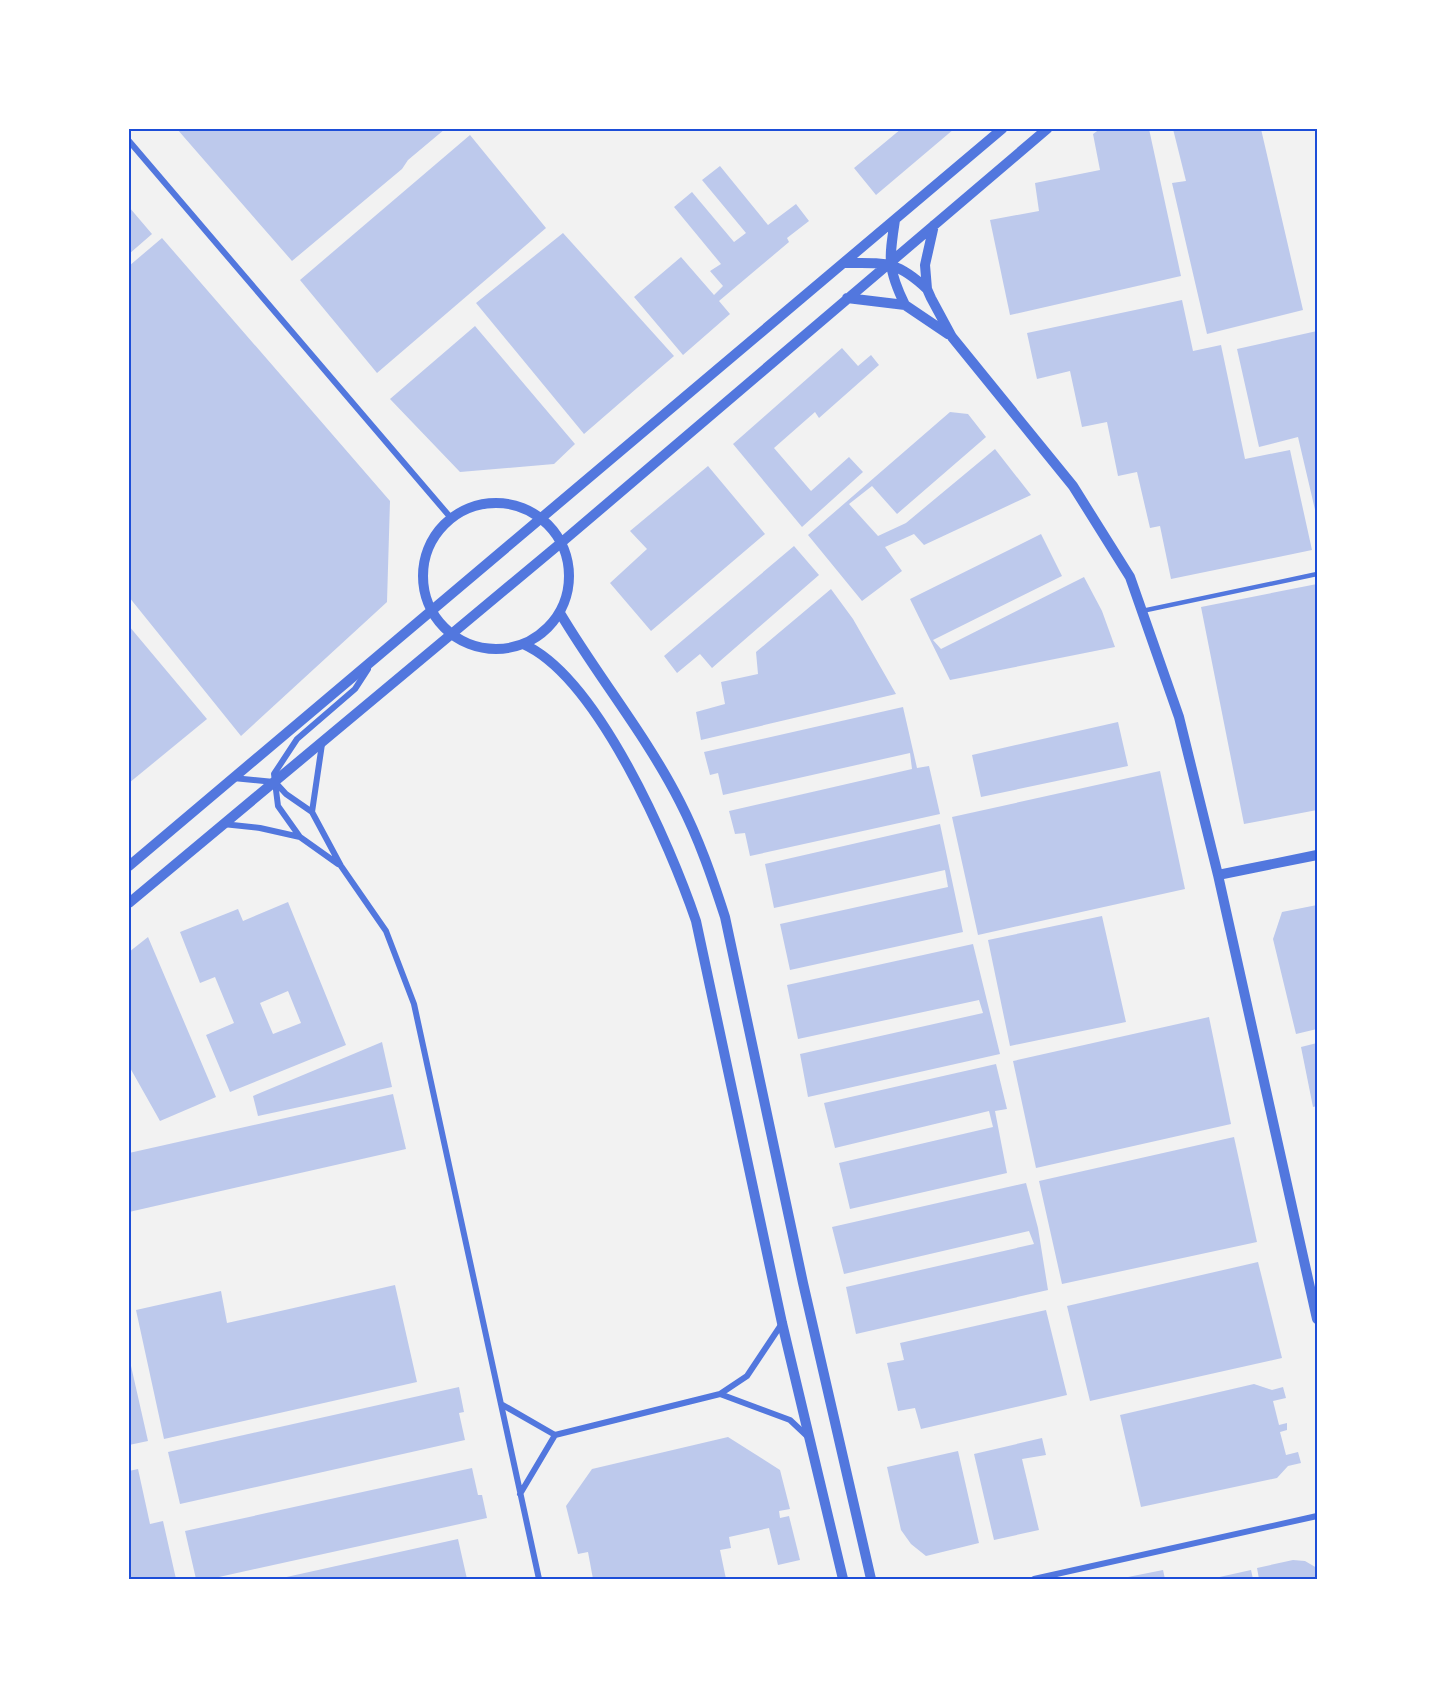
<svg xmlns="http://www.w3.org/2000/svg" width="1446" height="1708" font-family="'Crimson Pro',serif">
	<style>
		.building { fill: #bdc9ec; fill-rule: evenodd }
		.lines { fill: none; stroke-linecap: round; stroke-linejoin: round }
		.service { stroke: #5277de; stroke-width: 4.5 }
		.minor { stroke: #5277de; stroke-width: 6 }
		.tertiary { stroke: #5277de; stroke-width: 10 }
		.neatline { fill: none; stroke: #1d4ed8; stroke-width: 2 }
	</style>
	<rect width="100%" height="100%" fill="#f2f2f2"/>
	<!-- building -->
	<path class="building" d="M 177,129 L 445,129 L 408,160 L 402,169 L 292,261 Z
		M 901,129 L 954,129 L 876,195 L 854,168 Z
		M 1100,129 L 1149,129 L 1181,276 L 1010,315 L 990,220 L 1039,211 L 1035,183 L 1100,170 L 1093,134 Z
		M 1173,129 L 1261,129 L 1303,310 L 1207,334 L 1172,183 L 1186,181 Z
		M 470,135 L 546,228 L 377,373 L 300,280 Z
		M 720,166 L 768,225 L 796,204 L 809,221 L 787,238 L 789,242 L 719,301 L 730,314 L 683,355 L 634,297 L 681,257 L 714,295 L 723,286 L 710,271 L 721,264 L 674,207 L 692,192 L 734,242 L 746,233 L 702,180 Z
		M 129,207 L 152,234 L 129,254 Z
		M 563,233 L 674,356 L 584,434 L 476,303 Z
		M 162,238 L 390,501 L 387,602 L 241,736 L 129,597 L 129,266 Z
		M 1182,300 L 1193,351 L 1221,345 L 1245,459 L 1290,450 L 1312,550 L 1171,579 L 1160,526 L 1150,528 L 1137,472 L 1118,476 L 1107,422 L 1082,427 L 1070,371 L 1037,379 L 1027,333 Z
		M 475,326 L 575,444 L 554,464 L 460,472 L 390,399 Z
		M 1317,331 L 1317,514 L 1316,514 L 1298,437 L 1259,447 L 1237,349 Z
		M 842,348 L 858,366 L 871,355 L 879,365 L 819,418 L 815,412 L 774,448 L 811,491 L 849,457 L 863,472 L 802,527 L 733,444 Z
		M 950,412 L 968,414 L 986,437 L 897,514 L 872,486 L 849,504 L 878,536 L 906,523 L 995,449 L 1031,495 L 924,545 L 914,534 L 885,547 L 902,571 L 862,601 L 808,535 Z
		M 708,466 L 765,534 L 651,631 L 610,583 L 647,549 L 630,531 Z
		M 1041,534 L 1062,576 L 933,640 L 941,649 L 1084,577 L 1102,611 L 1115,647 L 950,680 L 910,599 Z
		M 794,546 L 819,575 L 712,668 L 700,654 L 677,673 L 664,656 Z
		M 1317,584 L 1317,810 L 1244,824 L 1201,607 Z
		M 831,589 L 853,619 L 896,694 L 701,740 L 696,712 L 725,704 L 721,682 L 758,674 L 756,652 Z
		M 129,626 L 207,719 L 129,783 Z
		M 903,707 L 917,768 L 929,766 L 940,814 L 750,856 L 745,833 L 735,834 L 729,811 L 912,769 L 910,753 L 723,795 L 718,773 L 710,775 L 704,752 Z
		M 1118,722 L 1128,766 L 981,797 L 972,755 Z
		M 1160,771 L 1185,889 L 978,935 L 952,817 Z
		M 940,824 L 963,932 L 790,970 L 780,924 L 948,887 L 945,870 L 774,908 L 765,864 Z
		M 288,902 L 346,1045 L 230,1092 L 206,1035 L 234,1023 L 215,977 L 200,983 L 180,932 L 238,909 L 243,921 ZM 288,991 L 301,1023 L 273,1034 L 260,1003 Z
		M 1317,905 L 1317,1029 L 1296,1034 L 1273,939 L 1282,912 Z
		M 1102,916 L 1126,1022 L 1010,1046 L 988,940 Z
		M 148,937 L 216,1097 L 160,1121 L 129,1066 L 129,952 Z
		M 973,944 L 1000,1054 L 808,1097 L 800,1054 L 983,1013 L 979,1000 L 798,1039 L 787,985 Z
		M 1209,1017 L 1231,1124 L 1036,1168 L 1013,1061 Z
		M 382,1042 L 392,1087 L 258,1116 L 253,1096 Z
		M 1317,1043 L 1317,1106 L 1313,1107 L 1301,1047 Z
		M 996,1064 L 1007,1109 L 995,1111 L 1007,1173 L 850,1209 L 839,1163 L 993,1127 L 989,1111 L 835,1148 L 824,1103 Z
		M 393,1094 L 406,1149 L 129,1212 L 129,1153 Z
		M 1234,1137 L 1257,1242 L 1062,1284 L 1039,1181 Z
		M 1026,1183 L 1038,1228 L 1048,1290 L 856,1334 L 846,1287 L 1034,1244 L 1029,1231 L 844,1274 L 832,1227 Z
		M 1258,1262 L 1282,1358 L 1090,1401 L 1067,1306 Z
		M 395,1285 L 417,1382 L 164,1439 L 136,1310 L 221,1291 L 227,1323 Z
		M 1046,1310 L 1067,1395 L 921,1429 L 915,1408 L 898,1411 L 887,1363 L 904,1360 L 900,1343 Z
		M 129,1357 L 148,1441 L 129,1445 Z
		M 1254,1384 L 1272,1390 L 1283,1387 L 1286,1398 L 1273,1401 L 1279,1425 L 1287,1423 L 1287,1430 L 1280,1432 L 1286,1455 L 1298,1452 L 1301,1463 L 1288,1466 L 1277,1478 L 1141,1507 L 1120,1415 Z
		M 459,1387 L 464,1412 L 459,1413 L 465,1440 L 180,1504 L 168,1452 Z
		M 728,1437 L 780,1470 L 790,1509 L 779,1511 L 780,1518 L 789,1516 L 800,1560 L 778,1565 L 769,1528 L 729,1537 L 731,1548 L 720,1550 L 726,1579 L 593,1579 L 588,1552 L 578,1554 L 566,1506 L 592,1469 Z
		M 1042,1438 L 1046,1455 L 1022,1459 L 1039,1530 L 994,1540 L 974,1454 Z
		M 958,1451 L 979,1543 L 926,1556 L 911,1544 L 901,1530 L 887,1467 Z
		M 472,1468 L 478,1495 L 482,1495 L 487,1518 L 210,1579 L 196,1579 L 185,1531 Z
		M 138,1469 L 150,1524 L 163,1521 L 176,1579 L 129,1579 L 129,1471 Z
		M 458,1539 L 467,1579 L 282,1579 L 282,1578 Z
		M 1293,1560 L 1305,1561 L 1317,1568 L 1317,1579 L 1259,1579 L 1257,1568 Z
		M 1163,1570 L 1165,1579 L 1123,1579 L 1123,1578 Z
		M 1251,1570 L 1253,1579 L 1215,1579 L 1215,1578 Z"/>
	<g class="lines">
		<!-- service -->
		<path class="service" d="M 1142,611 L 1317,574"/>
		<!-- minor -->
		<path class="minor" d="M 129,141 L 451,518
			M 233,778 L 274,782
			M 275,782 L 286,794 L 312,812 L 341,866 L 386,931 L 414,1004 L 539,1579
			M 312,812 L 322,744
			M 223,824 L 260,828 L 300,837
			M 338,864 L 300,837 L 278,806 L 274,774 L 297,739 L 355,689 L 368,669
			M 720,1394 L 790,1420 L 807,1436
			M 501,1404 L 555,1435 L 720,1394 L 747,1376 L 781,1325
			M 520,1494 L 555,1435
			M 1034,1579 L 1317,1516"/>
		<!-- tertiary -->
		<path class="tertiary" d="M 895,220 C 889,259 887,268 905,305
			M 934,225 L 925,265 L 927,289 L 931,298 L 952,337 L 1073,486 L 1130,577 L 1179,717 L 1218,875 L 1317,1319
			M 845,263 C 885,263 896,260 927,289
			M 847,298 L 905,305 L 948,334
			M423 576a73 73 0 1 1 146 0a73 73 0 1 1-146 0Z
			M 560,613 C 598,677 646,735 680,802 C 699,839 712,877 725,917 L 803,1283 L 871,1579
			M 523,644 C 598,677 670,845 696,921 L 782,1323 L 843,1579
			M 129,866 L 1002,129
			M 1218,875 L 1317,855
			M 129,903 L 562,542 L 1047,129"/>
	</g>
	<!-- border -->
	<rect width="1446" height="1708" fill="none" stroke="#ffffff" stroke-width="261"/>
	<rect x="130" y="130" width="1186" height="1448" class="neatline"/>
</svg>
